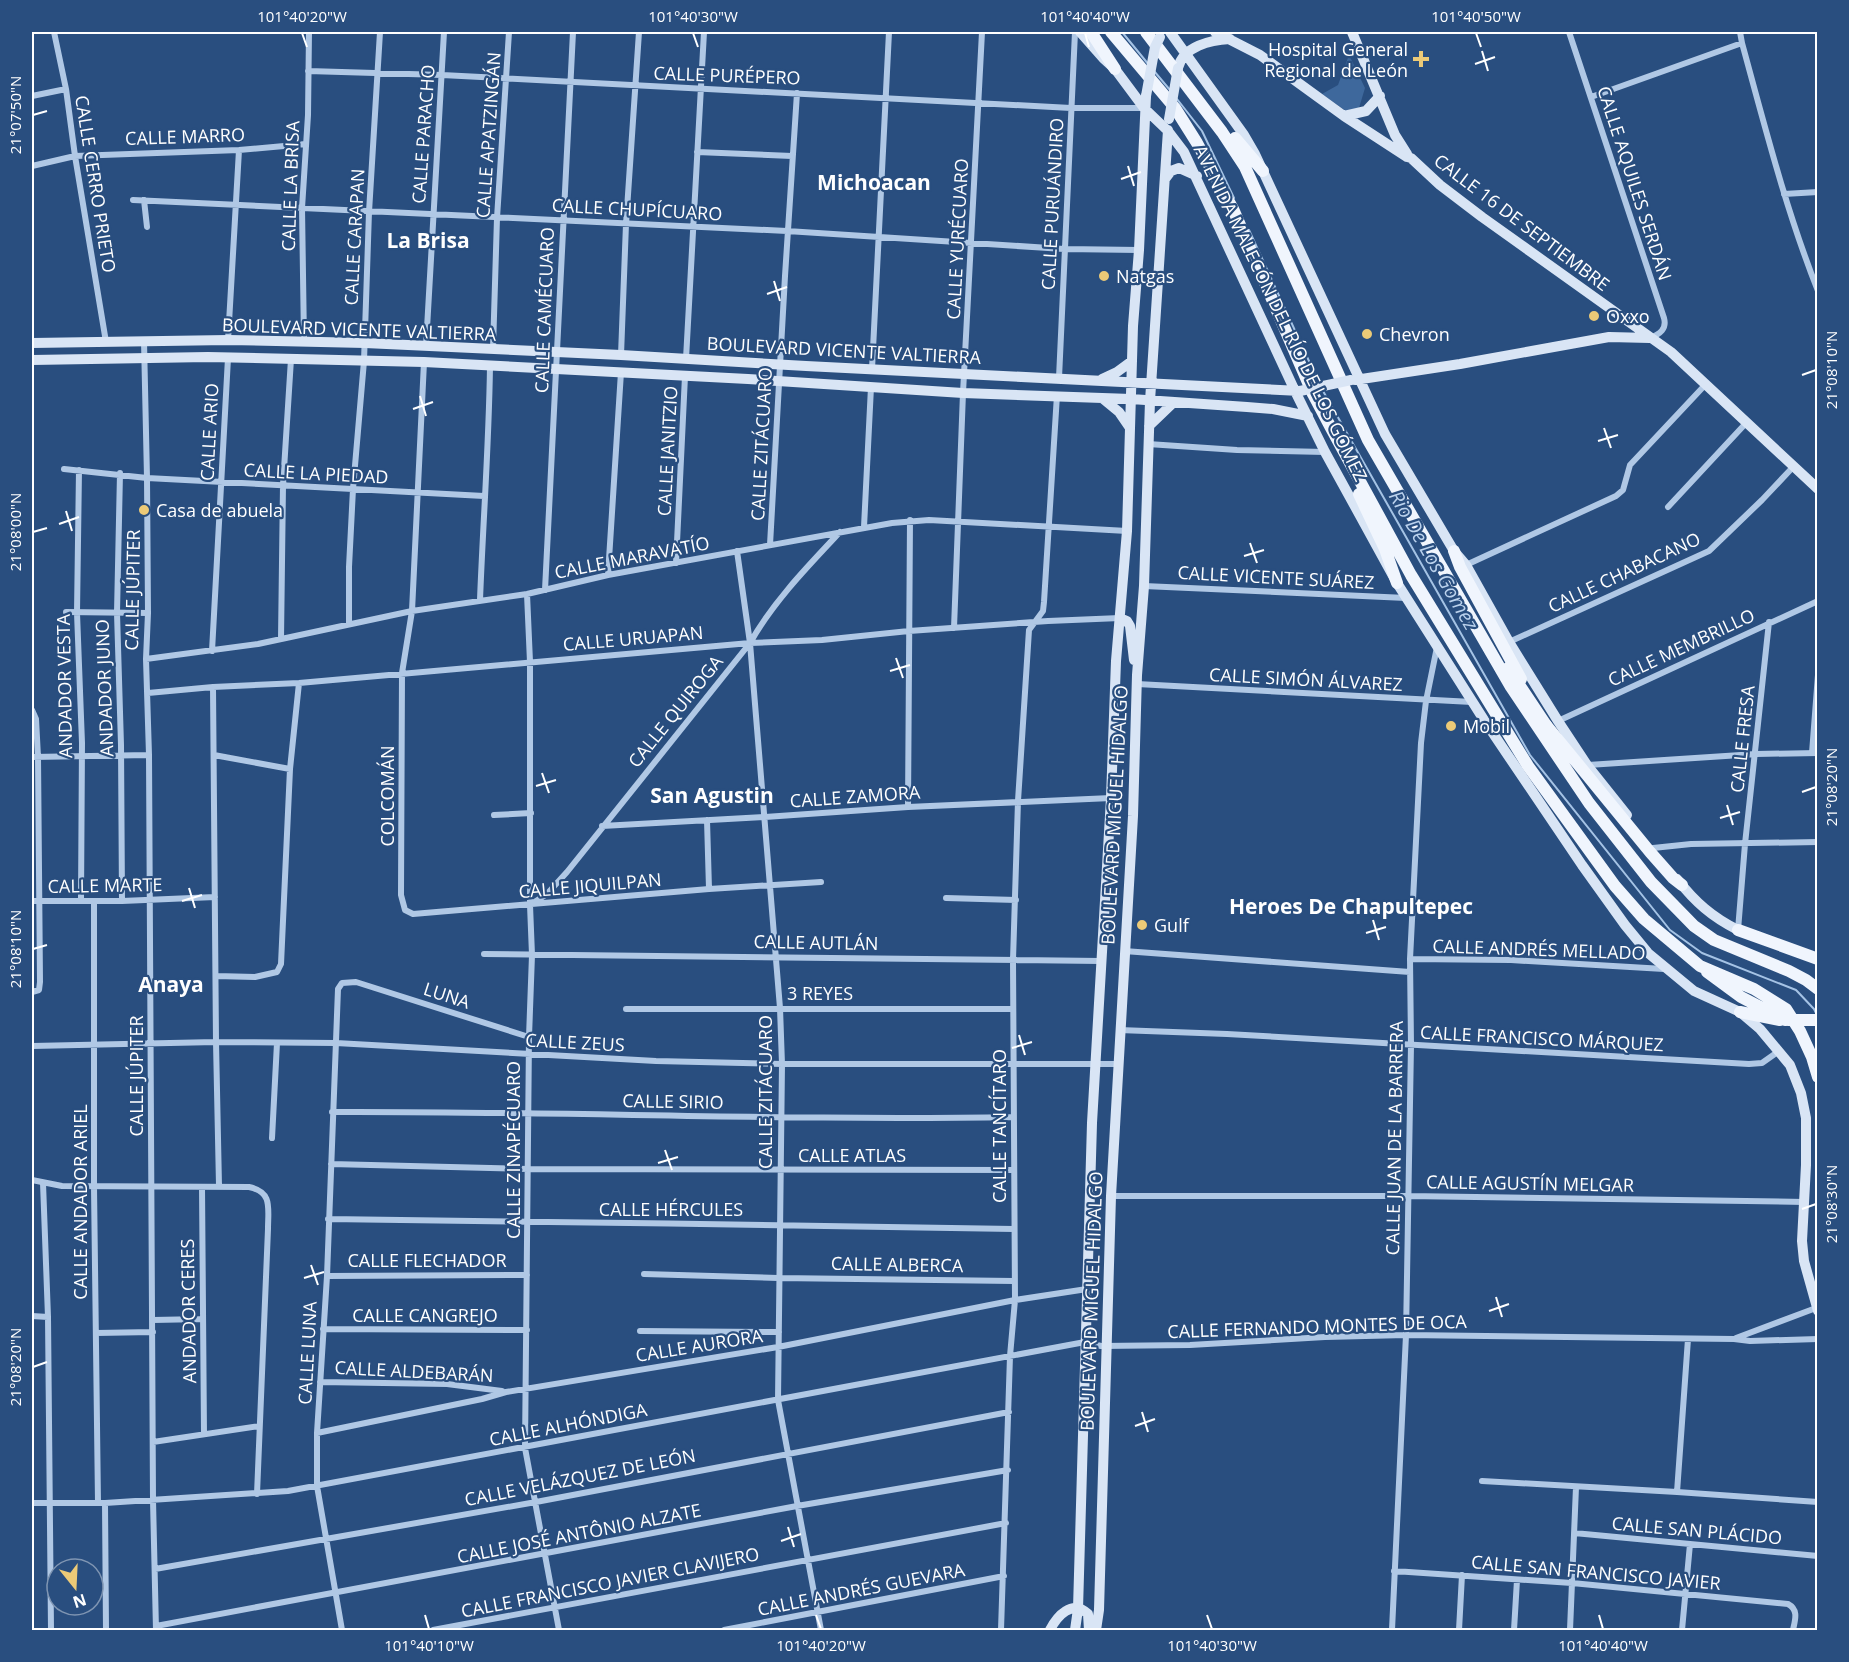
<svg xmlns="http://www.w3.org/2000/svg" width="1849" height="1662" font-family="'Open Sans',sans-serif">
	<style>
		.green { fill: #3e689c }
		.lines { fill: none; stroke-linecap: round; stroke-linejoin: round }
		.stream { stroke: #a5c3e5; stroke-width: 2 }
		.street { stroke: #b0c8e5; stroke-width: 6 }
		.secondary { stroke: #d9e5f5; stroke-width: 10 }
		.primary { stroke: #f0f5fd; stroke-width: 12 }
		.secondary-bridge { stroke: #d9e5f5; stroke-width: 10 }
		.primary-bridge { stroke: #f0f5fd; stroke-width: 12 }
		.ticks { fill: none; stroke: #fff; stroke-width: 2 }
		.poi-dot { fill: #ecca77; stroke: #294e7f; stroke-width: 2 }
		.labels { text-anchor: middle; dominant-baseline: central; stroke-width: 4.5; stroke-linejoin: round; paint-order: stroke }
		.poi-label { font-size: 18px; fill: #fff; stroke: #294e7f; text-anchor: start }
		.street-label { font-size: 18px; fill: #fff; stroke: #294e7f }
		.water-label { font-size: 20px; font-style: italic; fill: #bbd2ed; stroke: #294e7f }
		.quarter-label { font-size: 21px; font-weight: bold; fill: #fff; stroke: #294e7f }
		.neatline { fill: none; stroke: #fff; stroke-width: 2 }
		.ticks-label { font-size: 15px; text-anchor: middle; fill: #fff }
	</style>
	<rect width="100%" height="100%" fill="#294e7f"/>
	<!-- green -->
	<path class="green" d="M 1349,55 L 1365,88 L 1359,108 L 1346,111 L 1322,94 L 1338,85 Z"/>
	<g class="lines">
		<!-- stream -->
		<path class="stream" d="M 1122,32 L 1149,65
			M 1154,71 L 1170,90
			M 1177,99 L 1202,131 L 1234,198
			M 1249,230 L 1319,383
			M 1323,391 L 1530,755 L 1670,930 L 1702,953 L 1796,990 L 1814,1009 L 1817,1015"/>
		<!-- street -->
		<path class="street" d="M 54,32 L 66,89 L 75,156 L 106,342
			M 1569,32 L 1664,318 C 1667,329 1660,334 1650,338
			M 1740,32 L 1742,43 C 1765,127 1786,210 1818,291
			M 308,71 L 442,75 L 1071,108 L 1143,108
			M 32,96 L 66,89
			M 1591,97 L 1742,43
			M 697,152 L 792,156
			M 32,166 L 75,156 L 239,150 L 306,144
			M 1784,194 L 1818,192
			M 133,200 L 787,231 L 1064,249 L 1139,250
			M 144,200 L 147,227
			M 228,340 L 239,150
			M 144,341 L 147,478 L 148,613 L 146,659 L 149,755 L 153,1500 L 156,1630
			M 304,341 L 302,208 L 308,115 L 309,32
			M 426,346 L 444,32
			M 493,349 L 497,218 L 509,32
			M 621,355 L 626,224 L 639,32
			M 686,359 L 704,32
			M 424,362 L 412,611 L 402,673 L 401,895 L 405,910 L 413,914 L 709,889 L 821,882
			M 872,369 L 889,32
			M 1059,378 L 1075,32
			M 1148,444 L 1237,450 L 1325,452
			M 64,469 L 147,478 L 484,496
			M 79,470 L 77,613 L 82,743 L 81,901
			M 120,473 L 117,613 L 121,745 L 122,901
			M 1668,507 L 1747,422
			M 864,527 L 871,387
			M 770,545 L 785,276 L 797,93
			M 737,551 L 750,643 L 780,1008 L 782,1064 L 778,1400 L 821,1630
			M 676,563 L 685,376
			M 1466,565 L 1616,496 L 1623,490 L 1630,465 L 1706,384
			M 608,575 L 621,372
			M 1144,586 L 1406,598
			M 545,590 L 573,32
			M 527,594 L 530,662 L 530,905 L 532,955 L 529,1037 L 525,1448 L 559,1630
			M 480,600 C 483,522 489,444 490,366
			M 66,612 L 148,613
			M 349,623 L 349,567 L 353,489 L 364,361 L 369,212 L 380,32
			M 954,628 L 963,393 L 982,32
			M 281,639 L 283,485 L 291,359
			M 1509,642 L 1709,551 L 1762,500 L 1794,466
			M 212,651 L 228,358
			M 146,659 L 258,644 L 412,611 L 527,594 L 608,575 L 892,523 L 929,520 L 1127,531
			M 1137,684 L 1472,702
			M 213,687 L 216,1042 L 219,1186
			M 148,693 L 213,687 L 299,683 L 750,643 L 822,640 L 909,631 L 1048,621 L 1120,618
			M 32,710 L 36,719 L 38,757 L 40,982 L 39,990 L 32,992
			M 1558,721 L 1818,601
			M 1812,753 L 1818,675
			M 214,755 L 290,769
			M 32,757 L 149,755
			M 1588,765 L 1756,754 L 1818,753
			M 908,807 L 910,520
			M 494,815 L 531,813
			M 707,820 L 709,889
			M 602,826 L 765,817 L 908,807 L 1111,798
			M 1653,848 L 1691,844 L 1818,842
			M 946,898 L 1016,900
			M 32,901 L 122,901 L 215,897
			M 94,901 L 94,1187 L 98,1503
			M 533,903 L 547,894 L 567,872 L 750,643 C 773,602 808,566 840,532
			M 1738,930 L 1745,844 L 1769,622
			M 1124,951 L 1410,972
			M 484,954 L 1101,961
			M 1410,959 L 1511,960 L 1664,969
			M 216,976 L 255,977 L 277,972 L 281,964 L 290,769 L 299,683
			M 626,1009 L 1013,1009
			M 1119,1030 L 1227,1034 L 1749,1064 L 1762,1063 L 1779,1051
			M 32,1046 L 216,1042 L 336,1043 L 656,1061 L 782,1064 L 1118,1064
			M 332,1112 C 560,1111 787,1121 1014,1117
			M 272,1138 L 277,1043
			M 331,1164 L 528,1169 L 1013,1170
			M 32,1180 L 62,1186 L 249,1187 C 273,1192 268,1208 268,1229 L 257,1494
			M 43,1183 L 48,1317 L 51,1630
			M 202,1187 L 204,1434
			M 1111,1196 L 1408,1196 L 1805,1202
			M 328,1219 C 557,1223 785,1224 1014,1229
			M 644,1274 L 778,1278 L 1014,1281
			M 327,1276 L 527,1275
			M 32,1316 L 48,1317
			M 153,1320 L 203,1319
			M 323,1329 L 527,1330
			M 640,1331 L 779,1332
			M 96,1333 L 153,1332
			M 1736,1338 L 1816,1308
			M 320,1382 L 447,1384 L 502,1391
			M 317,1433 L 482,1399 L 506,1392 L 778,1347 L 1015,1300 L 1087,1289
			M 153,1442 L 259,1426
			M 1482,1481 L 1677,1492 L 1818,1502
			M 1677,1492 L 1688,1339
			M 32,1503 L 105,1503 L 288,1491 L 1085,1342 L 1101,1346 L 1190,1345 L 1325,1337 L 1406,1335 L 1734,1339 L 1750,1341 L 1818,1339
			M 105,1503 L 106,1630
			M 1574,1533 L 1818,1556
			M 155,1569 L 536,1502 L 1009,1412
			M 1394,1571 L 1572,1583 L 1788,1604 C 1799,1610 1795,1620 1793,1630
			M 156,1626 L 797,1506 L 1008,1470
			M 342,1630 L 317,1486 L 317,1433 L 327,1276 L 338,989 L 342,983 L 356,982 L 529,1037
			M 433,1630 L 1006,1523
			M 724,1630 L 1004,1576
			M 1001,1630 L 1010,1356 L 1015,1300 L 1013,960 L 1018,801 L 1029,630 L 1043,611 L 1044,602 L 1057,395
			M 1392,1630 L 1406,1335 L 1411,1045 L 1410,959 L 1421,743 L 1426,701 L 1437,647
			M 1459,1630 L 1462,1575
			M 1514,1630 L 1517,1580
			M 1570,1630 L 1576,1487
			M 1682,1630 L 1690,1544"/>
		<!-- secondary -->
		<path class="secondary" d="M 1080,32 L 1103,58 L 1115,69 L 1144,108 L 1168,131 L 1184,152 L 1295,391 L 1325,452 L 1397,583 L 1484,720 L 1582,865 L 1625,925 L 1648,953 L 1694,991 L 1740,1012 L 1760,1029 L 1790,1065 L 1801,1093 L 1806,1118 L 1806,1165 L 1802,1241 L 1804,1261 L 1818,1311
			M 1170,32 L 1244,135 L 1255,154 L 1385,434 L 1454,551 L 1466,565 L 1509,642 L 1558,721 L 1587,765 L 1627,815
			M 1215,32 L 1260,55 L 1344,116 L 1407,157 L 1411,158 L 1440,185 L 1482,217 L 1671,352 L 1818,489
			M 1352,32 L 1395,135 L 1407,154
			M 1178,68 C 1183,46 1211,40 1230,39
			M 1344,116 L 1366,111 L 1380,96
			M 1165,179 L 1171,171 L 1179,168 L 1197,176
			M 32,343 L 228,340 L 365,343 L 621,355 L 806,366 L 1300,391
			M 32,360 L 208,357 L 424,362 L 748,379 L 963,393 L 1131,399 L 1247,407 L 1273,409 L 1308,416
			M 1102,379 L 1117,372 L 1132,361
			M 1355,380 L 1460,364 L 1609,337 L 1650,338
			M 1102,398 L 1119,412 L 1130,428
			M 1149,426 L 1173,403
			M 1120,618 L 1127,621 L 1130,626 L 1134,660
			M 1677,879 C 1695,902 1712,917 1738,930
			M 1050,1630 C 1057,1616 1072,1599 1088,1614 L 1089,1630
			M 1075,1630 L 1078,1609 L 1092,1123 L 1111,798 L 1116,661 L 1127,531 L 1133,326 L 1139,250 L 1146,96
			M 1096,1630 L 1099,1610 L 1111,1196 L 1133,816 L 1137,675 L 1144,586 L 1150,401 L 1168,130"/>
		<!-- primary -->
		<path class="primary" d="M 1091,32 L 1115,69
			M 1111,32 L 1175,108 L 1197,143 L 1233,209 L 1313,394 L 1331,428 L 1411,575 L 1528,766 L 1615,886 L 1644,919 L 1700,966 L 1754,989 L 1786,1009 L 1800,1031 L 1812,1057 L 1818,1077
			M 1146,32 L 1222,132 L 1245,167 L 1368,440 L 1511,687 L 1589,803 L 1651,882 L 1694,926 L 1714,940 L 1789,971 L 1806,980 L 1818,989
			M 1235,138 L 1263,171
			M 1359,494 L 1385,549 L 1397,583
			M 1454,551 L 1460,567 L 1521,679
			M 1546,725 L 1650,852 L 1673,878 L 1682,885
			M 1738,930 L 1818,959
			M 1707,972 L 1741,997 L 1785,1020
			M 1740,1012 L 1780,1020"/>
		<!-- secondary-bridge -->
		<path class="secondary-bridge" d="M 1146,96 L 1155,47 L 1160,37
			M 1169,119 L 1178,68
			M 1300,391 L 1351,380"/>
		<!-- primary-bridge -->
		<path class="primary-bridge" d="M 1508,668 L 1546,725
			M 1788,1020 L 1818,1020"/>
	</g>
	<!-- ticks -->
	<path class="ticks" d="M 302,33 L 307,47M 693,33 L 698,47M 1085,33 L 1089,47M 1476,33 L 1481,47M 1482,51 L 1488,71M 1475,64 L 1495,57M 33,115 L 47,111M 1128,166 L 1134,186M 1121,179 L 1141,172M 774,281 L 780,301M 767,294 L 787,287M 1802,375 L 1816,370M 420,396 L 426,416M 413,409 L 433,402M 1604,428 L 1611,448M 1598,441 L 1618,435M 66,511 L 72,531M 59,524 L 79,517M 33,532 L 47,528M 1250,543 L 1257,563M 1244,556 L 1264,550M 896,658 L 903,678M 890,671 L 910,665M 542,773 L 549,793M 536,786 L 556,780M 1802,792 L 1816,787M 1727,805 L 1733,825M 1720,818 L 1740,812M 189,888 L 195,908M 182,901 L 202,895M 1373,920 L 1379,940M 1366,933 L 1386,927M 33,949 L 47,945M 1019,1035 L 1025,1055M 1012,1048 L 1032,1042M 665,1150 L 672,1170M 658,1163 L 678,1157M 1802,1209 L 1816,1204M 311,1265 L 318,1285M 304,1278 L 324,1272M 1496,1297 L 1502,1317M 1489,1311 L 1509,1304M 33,1367 L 47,1362M 1142,1412 L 1148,1432M 1135,1426 L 1155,1419M 788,1527 L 794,1547M 781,1541 L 801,1534M 425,1615 L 429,1629M 816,1615 L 821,1629M 1207,1615 L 1212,1629M 1599,1615 L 1603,1629"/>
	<!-- markers -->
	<g class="poi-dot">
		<path d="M1418 50h6v6h6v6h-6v6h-6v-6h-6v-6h6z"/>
		<circle cx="1104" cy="276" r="6"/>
		<circle cx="1594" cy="316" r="6"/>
		<circle cx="1367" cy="334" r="6"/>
		<circle cx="144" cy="510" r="6"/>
		<circle cx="1451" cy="726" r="6"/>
		<circle cx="1142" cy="925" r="6"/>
	</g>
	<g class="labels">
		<!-- poi labels -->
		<g class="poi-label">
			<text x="1408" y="49" text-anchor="end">Hospital General<tspan x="1408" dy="21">Regional de León</tspan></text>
			<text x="1116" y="276">Natgas</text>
			<text x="1606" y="316">Oxxo</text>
			<text x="1379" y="334">Chevron</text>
			<text x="156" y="510">Casa de abuela</text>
			<text x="1463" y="726">Mobil</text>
			<text x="1154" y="925">Gulf</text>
		</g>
		<!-- street labels -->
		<g class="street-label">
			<text transform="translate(727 75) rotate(2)">CALLE PURÉPERO</text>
			<text transform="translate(423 134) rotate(-86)">CALLE PARACHO</text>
			<text transform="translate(488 135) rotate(-86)">CALLE APATZINGÁN</text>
			<text transform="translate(185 136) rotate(-2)">CALLE MARRO</text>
			<text transform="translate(1635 183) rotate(72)">CALLE AQUILES SERDÁN</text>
			<text transform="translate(96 184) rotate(81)">CALLE CERRO PRIETO</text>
			<text transform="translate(290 186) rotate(-88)">CALLE LA BRISA</text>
			<text transform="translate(1052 204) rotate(-87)">CALLE PURUÁNDIRO</text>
			<text transform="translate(637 209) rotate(3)">CALLE CHUPÍCUARO</text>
			<text transform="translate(1522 222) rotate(37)">CALLE 16 DE SEPTIEMBRE</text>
			<text transform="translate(354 237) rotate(-87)">CALLE CARAPAN</text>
			<text transform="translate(957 239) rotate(-87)">CALLE YURÉCUARO</text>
			<text transform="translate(544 310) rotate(-88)">CALLE CAMÉCUARO</text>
			<text transform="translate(1281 313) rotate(64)">AVENIDA MALECÓN DEL RÍO DE LOS GÓMEZ</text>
			<text transform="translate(359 329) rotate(2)">BOULEVARD VICENTE VALTIERRA</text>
			<text transform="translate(844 350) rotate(3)">BOULEVARD VICENTE VALTIERRA</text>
			<text transform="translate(209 432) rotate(-87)">CALLE ARIO</text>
			<text transform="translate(761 444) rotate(-87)">CALLE ZITÁCUARO</text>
			<text transform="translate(667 451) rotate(-87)">CALLE JANITZIO</text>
			<text transform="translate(316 473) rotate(3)">CALLE LA PIEDAD</text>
			<text transform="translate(632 557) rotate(-11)">CALLE MARAVATÍO</text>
			<text transform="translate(1624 572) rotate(-25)">CALLE CHABACANO</text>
			<text transform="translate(1276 577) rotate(3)">CALLE VICENTE SUÁREZ</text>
			<text transform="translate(132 590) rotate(-89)">CALLE JÚPITER</text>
			<text transform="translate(633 638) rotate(-5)">CALLE URUAPAN</text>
			<text transform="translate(1681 647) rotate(-25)">CALLE MEMBRILLO</text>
			<text transform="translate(1306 679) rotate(3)">CALLE SIMÓN ÁLVAREZ</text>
			<text transform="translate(64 686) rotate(-91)">ANDADOR VESTA</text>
			<text transform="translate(104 688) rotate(-92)">ANDADOR JUNO</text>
			<text transform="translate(675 711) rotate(-51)">CALLE QUIROGA</text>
			<text transform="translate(1742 739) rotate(-84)">CALLE FRESA</text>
			<text transform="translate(387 796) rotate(-90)">COLCOMÁN</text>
			<text transform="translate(855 796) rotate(-4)">CALLE ZAMORA</text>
			<text transform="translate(1114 815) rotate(-87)">BOULEVARD MIGUEL HIDALGO</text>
			<text transform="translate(105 885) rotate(-1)">CALLE MARTE</text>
			<text transform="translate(590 885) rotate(-5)">CALLE JIQUILPAN</text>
			<text transform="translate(816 942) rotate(1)">CALLE AUTLÁN</text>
			<text transform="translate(1539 949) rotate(2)">CALLE ANDRÉS MELLADO</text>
			<text x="820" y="993">3 REYES</text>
			<text transform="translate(447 995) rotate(18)">LUNA</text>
			<text transform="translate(1542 1038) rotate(3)">CALLE FRANCISCO MÁRQUEZ</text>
			<text transform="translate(575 1042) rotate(3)">CALLE ZEUS</text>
			<text transform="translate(136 1076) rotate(-90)">CALLE JÚPITER</text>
			<text transform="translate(765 1092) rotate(-90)">CALLE ZITÁCUARO</text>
			<text transform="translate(673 1101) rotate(1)">CALLE SIRIO</text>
			<text transform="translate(999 1126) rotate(-90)">CALLE TANCÍTARO</text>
			<text transform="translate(1394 1138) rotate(-89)">CALLE JUAN DE LA BARRERA</text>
			<text transform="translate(513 1150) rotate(-90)">CALLE ZINAPÉCUARO</text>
			<text x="852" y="1155">CALLE ATLAS</text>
			<text transform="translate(1530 1183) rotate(1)">CALLE AGUSTÍN MELGAR</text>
			<text transform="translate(80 1202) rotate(-90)">CALLE ANDADOR ARIEL</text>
			<text x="671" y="1209">CALLE HÉRCULES</text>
			<text x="427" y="1260">CALLE FLECHADOR</text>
			<text transform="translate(897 1264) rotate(1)">CALLE ALBERCA</text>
			<text transform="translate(1091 1301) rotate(-88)">BOULEVARD MIGUEL HIDALGO</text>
			<text transform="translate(188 1311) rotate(-91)">ANDADOR CERES</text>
			<text x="425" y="1315">CALLE CANGREJO</text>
			<text transform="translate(1317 1326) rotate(-2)">CALLE FERNANDO MONTES DE OCA</text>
			<text transform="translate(699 1345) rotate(-9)">CALLE AURORA</text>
			<text transform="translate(307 1353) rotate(-87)">CALLE LUNA</text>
			<text transform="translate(414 1371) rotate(3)">CALLE ALDEBARÁN</text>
			<text transform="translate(568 1424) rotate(-11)">CALLE ALHÓNDIGA</text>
			<text transform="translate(580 1477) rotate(-11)">CALLE VELÁZQUEZ DE LEÓN</text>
			<text transform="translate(1697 1530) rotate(5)">CALLE SAN PLÁCIDO</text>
			<text transform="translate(579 1533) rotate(-11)">CALLE JOSÉ ANTÔNIO ALZATE</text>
			<text transform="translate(1596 1572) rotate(5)">CALLE SAN FRANCISCO JAVIER</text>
			<text transform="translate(610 1582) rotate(-11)">CALLE FRANCISCO JAVIER CLAVIJERO</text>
			<text transform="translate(861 1589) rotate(-11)">CALLE ANDRÉS GUEVARA</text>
		</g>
		<!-- water labels -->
		<g class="water-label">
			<text transform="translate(1434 560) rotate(60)">Rio De Los Gomez</text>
		</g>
		<!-- quarter labels -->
		<g class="quarter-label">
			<text x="874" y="182">Michoacan</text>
			<text x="428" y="240">La Brisa</text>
			<text x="712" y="795">San Agustin</text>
			<text x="1351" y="906">Heroes De Chapultepec</text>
			<text x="171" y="984">Anaya</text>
		</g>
	</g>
	<!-- border -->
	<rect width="1849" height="1662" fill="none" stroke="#294e7f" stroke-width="66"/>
	<!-- north arrow -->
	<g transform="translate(75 1587) rotate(162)"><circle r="28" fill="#294e7f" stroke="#7f95b2" stroke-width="1.5"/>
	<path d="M0-4.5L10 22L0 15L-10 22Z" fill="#ecca77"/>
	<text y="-9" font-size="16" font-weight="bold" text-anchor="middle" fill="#ffffff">N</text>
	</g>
	<rect x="33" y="33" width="1783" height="1596" class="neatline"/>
	<g class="ticks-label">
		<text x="302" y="22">101°40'20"W</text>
		<text x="693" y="22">101°40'30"W</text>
		<text x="1085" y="22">101°40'40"W</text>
		<text x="1476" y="22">101°40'50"W</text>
		<text transform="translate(16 115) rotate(-90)" y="5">21°07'50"N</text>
		<text transform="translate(1832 370) rotate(-90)" y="5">21°08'10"N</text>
		<text transform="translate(16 532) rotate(-90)" y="5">21°08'00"N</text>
		<text transform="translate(1832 787) rotate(-90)" y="5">21°08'20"N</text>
		<text transform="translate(16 949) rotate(-90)" y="5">21°08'10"N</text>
		<text transform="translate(1832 1204) rotate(-90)" y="5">21°08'30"N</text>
		<text transform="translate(16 1367) rotate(-90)" y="5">21°08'20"N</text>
		<text x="429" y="1651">101°40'10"W</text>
		<text x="821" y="1651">101°40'20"W</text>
		<text x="1212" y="1651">101°40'30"W</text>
		<text x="1603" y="1651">101°40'40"W</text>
	</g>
</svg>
